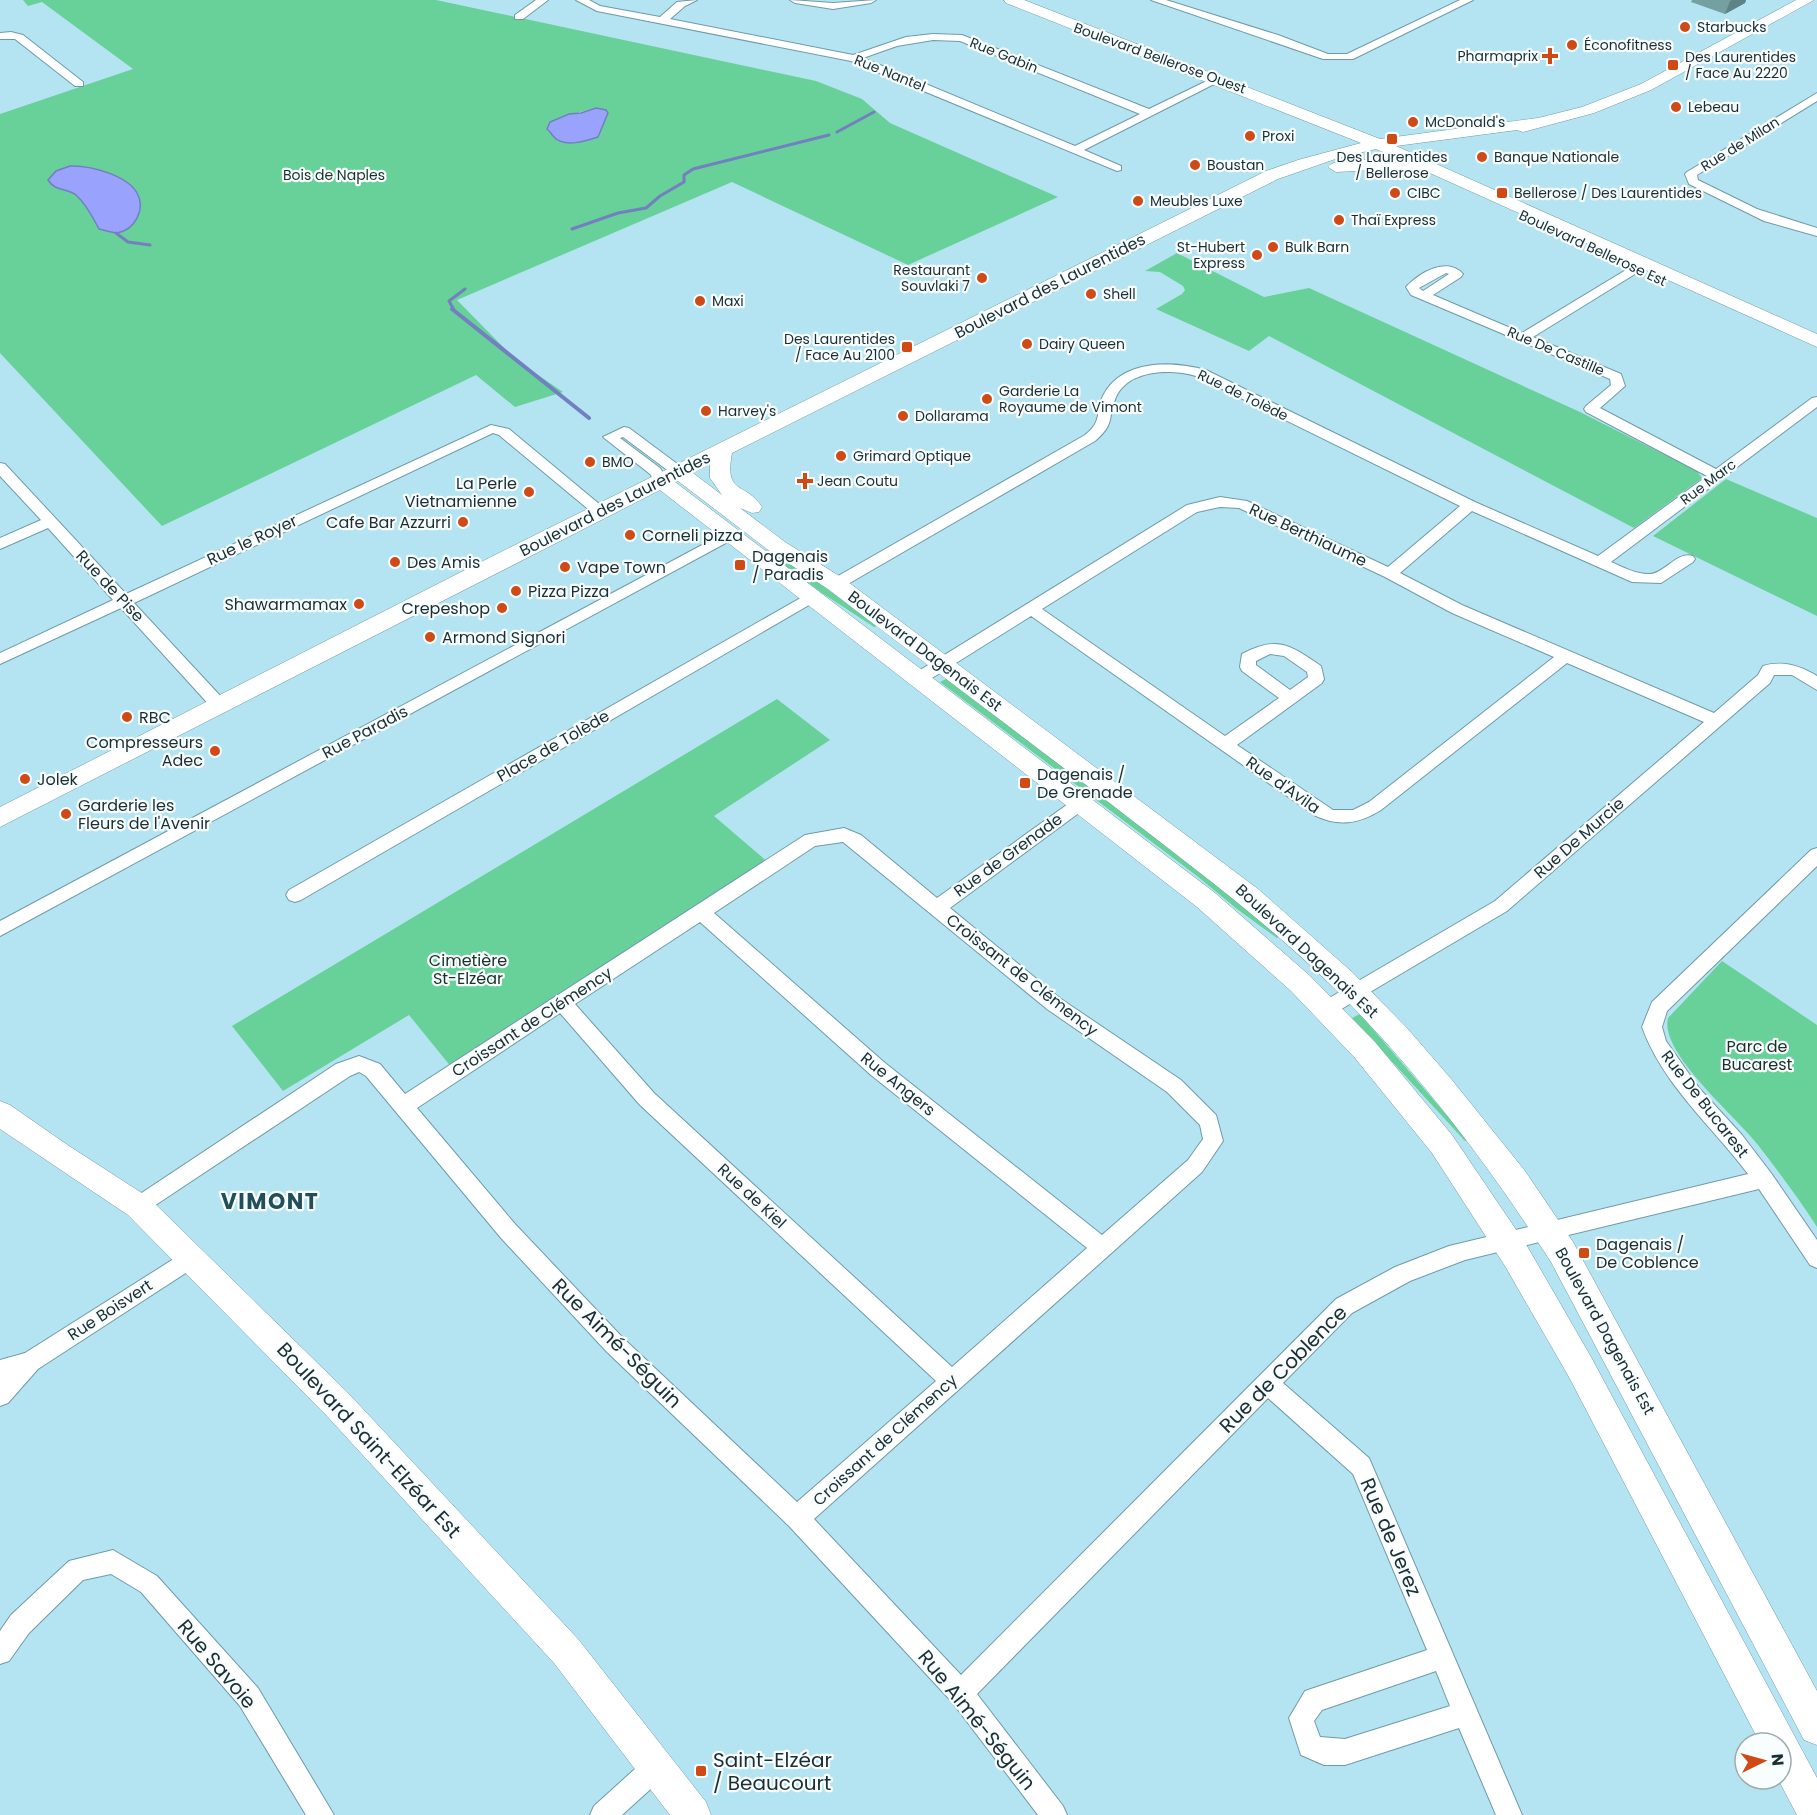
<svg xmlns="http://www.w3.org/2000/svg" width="1817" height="1815" font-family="Poppins,sans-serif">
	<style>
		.green { fill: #68d099; fill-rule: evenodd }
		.water { fill: #99a2fd; stroke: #737fc0; stroke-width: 1.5 }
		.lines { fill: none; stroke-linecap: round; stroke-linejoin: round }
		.stream-far1 { stroke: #737fc0; stroke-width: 3 }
		.stream { stroke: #737fc0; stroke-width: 4 }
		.street-casing { stroke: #6e9ba9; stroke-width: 2 }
		.secondary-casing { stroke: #6e9ba9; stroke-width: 1 }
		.street { fill: #fff; fill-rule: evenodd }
		.secondary { fill: #fff; fill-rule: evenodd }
		.wall { fill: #75a0a2 }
		.shaded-wall { fill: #5f8284 }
		.poi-dot { fill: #d04a15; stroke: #f8fdfe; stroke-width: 2 }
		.labels { text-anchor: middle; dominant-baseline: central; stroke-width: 4.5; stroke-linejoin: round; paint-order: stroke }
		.far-poi-label { font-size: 14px; fill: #1b2e33; stroke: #f8fdfe; text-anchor: start }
		.far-street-label { font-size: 14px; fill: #1b2e33; stroke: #f8fdfe }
		.far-park-label { font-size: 14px; fill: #1a3225; stroke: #f8fdfe }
		.street-label { font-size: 16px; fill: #1b2e33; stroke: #f8fdfe }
		.poi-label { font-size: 16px; fill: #1b2e33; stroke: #f8fdfe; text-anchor: start }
		.park-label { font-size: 16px; fill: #1a3225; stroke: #f8fdfe }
		.near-street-label { font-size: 20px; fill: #1b2e33; stroke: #f8fdfe }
		.near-poi-label { font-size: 20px; fill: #1b2e33; stroke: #f8fdfe; text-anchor: start }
		.district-label { font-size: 22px; font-weight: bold; letter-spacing: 1.5px; fill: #214e5b; stroke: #f8fdfe }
	</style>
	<rect width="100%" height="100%" fill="#b4e4f2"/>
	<!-- green -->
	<path class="green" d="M 23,0 L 436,0 L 816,81 L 862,99 L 890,123 L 1058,197 L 908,265 L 732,182 L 457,300 L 516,360 L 563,392 L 515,407 L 476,375 L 162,526 L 0,353 L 0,114 L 133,69 L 42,2 L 28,6 ZM 596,108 L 606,110 L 607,113 L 600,128 L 600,135 L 552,134 L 547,129 L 550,122 L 565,116 Z
		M 1177,253 L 1264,297 L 1309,288 L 1580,412 L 1697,471 L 1702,478 L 1634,528 L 1269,336 L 1249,351 L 1156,309 L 1182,294 L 1185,290 L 1183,286 L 1160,272 L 1145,271 Z
		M 1726,479 L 1817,518 L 1817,616 L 1653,536 Z
		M 768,550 L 811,577 L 877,626 L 874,627 L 822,593 L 766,551 Z
		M 946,679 L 1200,871 L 1279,936 L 1277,938 L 1237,909 L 1197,876 L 940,682 Z
		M 777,699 L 830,740 L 714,816 L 770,864 L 452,1068 L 409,1015 L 283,1091 L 232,1026 Z
		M 1722,961 L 1817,1025 L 1817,1227 C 1799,1199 1778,1171 1758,1145 C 1737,1117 1659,1053 1668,1018 Z
		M 1360,1014 L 1468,1140 L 1465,1141 L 1352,1018 Z"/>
	<!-- water -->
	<path class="water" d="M 596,108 L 606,110 L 608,113 L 598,137 C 586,141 564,148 554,137 C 551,134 550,131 547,129 L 550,122 L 569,114 L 581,113 Z
		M 70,166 C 89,165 127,175 137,193 C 146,209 135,230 117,233 C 112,233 104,230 99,229 C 93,218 87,205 77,196 C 69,188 55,192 48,180 L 56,171 Z"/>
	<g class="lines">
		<!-- stream-far1 -->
		<path class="stream-far1" d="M 837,132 L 874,112
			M 572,229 L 618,213 L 646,208 L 660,196 L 684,182 L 684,175 L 693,169 L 829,135
			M 116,233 L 128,242 L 150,245
			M 454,310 L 449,301 L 465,289"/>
		<!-- stream -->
		<path class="stream" d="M 452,309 L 589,418"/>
		<!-- street casing -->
		<g class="street-casing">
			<path id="street" d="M 536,0 L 548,0 L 523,19 L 515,19 L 515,15 Z
				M 576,0 L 589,0 L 600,6 L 660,17 L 677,2 L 697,0 L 685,6 L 670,19 L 853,55 L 906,37 L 933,34 L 962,35 L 1149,109 L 1215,77 L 1219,76 L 1224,79 L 1084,150 L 1121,166 L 1121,170 L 1117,171 L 851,61 L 597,11 ZM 933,40 L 960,41 L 1140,114 L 1075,146 L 863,58 L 897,46 Z
				M 790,0 L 833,3 L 876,0 L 871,3 L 833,9 L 795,3 Z
				M 1151,0 L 1166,0 L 1278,35 L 1328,54 L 1347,54 L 1460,0 L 1473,0 L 1353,59 L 1323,59 Z
				M 11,32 L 23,35 L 83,82 L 83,86 L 75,86 L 15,39 L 0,39 L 0,33 Z
				M 1817,93 L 1817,101 L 1697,175 L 1698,180 L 1757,209 L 1817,228 L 1817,236 L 1764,221 L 1689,184 L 1685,174 L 1687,172 Z
				M 1644,259 L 1650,263 L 1648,266 L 1533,337 L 1621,374 L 1625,386 L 1600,408 L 1716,469 L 1812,398 L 1817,397 L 1817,407 L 1611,562 C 1623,567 1637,575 1651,574 C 1666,572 1677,551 1693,556 L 1695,559 L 1693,562 L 1661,583 L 1632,582 L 1472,511 L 1400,573 L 1462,605 L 1714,713 L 1758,675 L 1763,666 C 1784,660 1800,666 1817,676 L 1817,690 L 1792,675 L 1774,675 L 1770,683 L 1507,911 L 1333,1014 L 1326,1017 L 1319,1014 L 1317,1009 L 1319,1004 L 1495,901 L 1704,722 L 1567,663 L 1381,810 C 1359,824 1338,827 1314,815 L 1031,616 L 924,683 L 912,683 L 910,679 L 912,675 L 1187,505 L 1220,497 L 1247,501 L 1388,567 L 1460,506 L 1196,376 C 1172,369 1129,369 1116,397 C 1107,418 1116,423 1095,441 L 841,588 L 836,589 L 828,584 L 831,580 L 1085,435 C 1104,420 1094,412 1104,394 C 1123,359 1173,361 1206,370 L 1475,502 L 1598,556 L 1707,476 L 1586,412 L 1584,409 L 1586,406 L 1611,385 L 1610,379 L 1411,295 L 1406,287 C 1419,273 1447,256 1463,274 L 1461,277 L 1433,295 L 1522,333 ZM 1446,273 L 1449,274 L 1423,291 L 1419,288 ZM 1220,507 L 1239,508 L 1385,577 L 1452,613 L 1554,657 L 1369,802 L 1353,810 L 1333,810 L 1237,745 L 1322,683 L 1324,679 L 1321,666 C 1290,645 1278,635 1242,654 L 1240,667 L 1242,671 L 1279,698 L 1225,736 L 1042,609 L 1197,512 ZM 1270,654 L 1284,656 L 1307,672 L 1308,677 L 1290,690 L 1256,665 L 1256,661 Z
				M 491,425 L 509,429 L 604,508 L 606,511 L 604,514 L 594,514 L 499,435 L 493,433 L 134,603 L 225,701 L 227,705 L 225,709 L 213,709 L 121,608 L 0,664 L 0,653 L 113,600 L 48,528 L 0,549 L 0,538 L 41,520 L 0,476 L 0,463 L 5,464 L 126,594 Z
				M 624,427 L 629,428 L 684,469 L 686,472 L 684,475 L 674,475 L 623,437 L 620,438 L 660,468 L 668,481 L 661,485 L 656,484 L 650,474 L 603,437 Z
				M 730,530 L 737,535 L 735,538 L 0,936 L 0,921 Z
				M 811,592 L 819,597 L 816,601 L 301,900 L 295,902 L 289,900 L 286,895 L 289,890 Z
				M 1081,797 L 1087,799 L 1090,803 L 1087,807 L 950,908 L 1061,999 L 1181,1080 L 1216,1115 L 1223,1141 L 1202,1172 L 814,1519 L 961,1675 L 1336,1299 L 1395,1267 L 1449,1246 L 1748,1174 C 1712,1126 1663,1085 1642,1027 L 1652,1002 L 1811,850 L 1817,848 L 1817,866 L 1667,1011 L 1662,1027 L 1666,1041 L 1699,1088 L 1742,1135 L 1771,1173 L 1817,1240 L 1817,1268 L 1810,1265 L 1759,1189 L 1465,1260 L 1410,1281 L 1352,1313 L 1283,1383 L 1369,1458 L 1522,1815 L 1496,1815 L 1459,1728 L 1345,1765 L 1324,1765 L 1301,1755 L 1289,1718 L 1305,1691 L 1427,1650 L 1353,1474 L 1268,1398 L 977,1694 L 1063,1806 L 1067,1815 L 1038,1815 L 952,1702 L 789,1526 L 607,1352 L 501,1238 L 366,1076 L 359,1072 L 350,1076 L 145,1212 L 138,1215 L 131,1212 L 128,1206 L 131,1200 L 336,1064 L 359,1056 L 380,1064 L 405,1094 L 805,835 L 844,828 L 861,835 L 937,898 L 1075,799 ZM 843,842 L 1047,1009 L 1167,1092 L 1200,1125 L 1203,1139 L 1188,1160 L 1102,1235 L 885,1063 L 714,913 L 815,846 ZM 700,922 L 871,1075 L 1087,1248 L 952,1367 L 654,1093 L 575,1004 ZM 560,1013 L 640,1105 L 936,1381 L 797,1502 L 623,1338 L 515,1224 L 417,1108 ZM 1436,1671 L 1450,1706 L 1345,1739 L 1320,1737 L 1314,1721 L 1322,1710 Z
				M 191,1248 L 198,1251 L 202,1258 L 198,1265 L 38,1369 L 8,1403 L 0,1406 L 0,1360 L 25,1353 Z
				M 113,1550 L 157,1576 L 258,1688 L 334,1815 L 306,1815 L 240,1706 L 141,1592 L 111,1574 L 83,1580 L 29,1633 L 9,1661 L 0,1664 L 0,1631 L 11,1615 L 69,1561 Z
				M 656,1754 L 665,1758 L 669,1767 L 665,1776 L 622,1815 L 590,1815 L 594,1806 L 647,1758 Z"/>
		</g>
		<!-- secondary casing -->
		<g class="secondary-casing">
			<path id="secondary" d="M 1004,0 L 1024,0 L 1380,139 L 1538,118 L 1582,107 L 1641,84 L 1796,0 L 1814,0 L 1651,90 L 1594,113 L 1523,132 L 1517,130 L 1396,146 L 1817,334 L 1817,347 L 1421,169 L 1419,172 L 1413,174 L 1374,170 L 1336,172 L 1328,167 C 1338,154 1393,162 1409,164 L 1376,149 L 1341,157 L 1278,179 L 732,453 C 724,496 745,481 762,507 L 759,512 L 752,513 L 740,508 L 785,542 L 844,579 L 1258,889 L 1352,972 L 1407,1028 L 1452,1080 L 1525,1171 L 1573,1242 L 1817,1691 L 1817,1745 L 1804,1740 L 1551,1262 C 1488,1164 1417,1070 1334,988 C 1265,920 1187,863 1111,804 C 1017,732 922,661 828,589 L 771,552 L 678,481 L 675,482 L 1215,893 L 1309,975 L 1375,1042 L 1452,1135 L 1527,1246 L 1591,1357 L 1817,1778 L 1817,1815 L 1797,1815 L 1778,1779 L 1781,1779 L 1781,1743 L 1760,1743 L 1569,1377 L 1505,1266 L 1432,1153 L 1355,1058 L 1291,991 L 1197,907 L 660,490 L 0,827 L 0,807 L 467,569 L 1266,171 L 1298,160 L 1361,143 L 1006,3 ZM 710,464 L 710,478 L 722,495 L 693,473 Z
				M 0,1101 L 10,1105 L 69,1146 L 148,1197 L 348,1393 L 578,1639 L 706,1802 L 711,1815 L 670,1815 L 554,1663 L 326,1415 L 128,1215 L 0,1129 Z"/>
		</g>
		<!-- street -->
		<use href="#street" class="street"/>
		<!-- secondary -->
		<use href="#secondary" class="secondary"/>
	</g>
	<!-- wall -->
	<path class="wall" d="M 1692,0 L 1746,0 L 1745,3 L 1725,14 L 1691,2 Z"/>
	<!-- shaded-wall -->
	<path class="shaded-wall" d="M 1732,0 L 1746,0 L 1745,3 L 1725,14 L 1730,1 Z"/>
	<!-- markers -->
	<g class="poi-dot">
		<circle cx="1685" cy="27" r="6"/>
		<circle cx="1572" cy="45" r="6"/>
		<path d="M1547 47h6v6h6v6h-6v6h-6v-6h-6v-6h6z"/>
		<rect x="1667" y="59" width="12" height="12" rx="3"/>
		<circle cx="1676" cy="107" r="6"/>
		<circle cx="1413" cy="122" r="6"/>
		<circle cx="1250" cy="136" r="6"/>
		<rect x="1386" y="133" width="12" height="12" rx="3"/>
		<circle cx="1482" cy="157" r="6"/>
		<circle cx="1195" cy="165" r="6"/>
		<circle cx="1395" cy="193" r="6"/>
		<rect x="1496" y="187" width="12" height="12" rx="3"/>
		<circle cx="1138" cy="201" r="6"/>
		<circle cx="1339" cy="220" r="6"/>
		<circle cx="1273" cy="247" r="6"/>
		<circle cx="1257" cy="255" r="6"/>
		<circle cx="982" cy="278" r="6"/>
		<circle cx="1091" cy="294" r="6"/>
		<circle cx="700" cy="301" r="6"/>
		<circle cx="1027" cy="344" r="6"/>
		<rect x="901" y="341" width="12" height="12" rx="3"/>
		<circle cx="987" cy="399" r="6"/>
		<circle cx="706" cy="411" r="6"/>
		<circle cx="903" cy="416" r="6"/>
		<circle cx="841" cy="456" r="6"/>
		<circle cx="590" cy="462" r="6"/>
		<path d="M802 472h6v6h6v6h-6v6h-6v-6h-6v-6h6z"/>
		<circle cx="529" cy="492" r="6"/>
		<circle cx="463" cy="522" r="6"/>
		<circle cx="630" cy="535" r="6"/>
		<circle cx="395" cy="562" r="6"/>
		<rect x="734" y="559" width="12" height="12" rx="3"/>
		<circle cx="565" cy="567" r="6"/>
		<circle cx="516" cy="591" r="6"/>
		<circle cx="359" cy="604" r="6"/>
		<circle cx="502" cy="608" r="6"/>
		<circle cx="430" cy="637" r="6"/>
		<circle cx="127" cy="717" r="6"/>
		<circle cx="215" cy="751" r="6"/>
		<circle cx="25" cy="779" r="6"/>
		<rect x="1019" y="777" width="12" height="12" rx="3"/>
		<circle cx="66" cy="814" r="6"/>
		<rect x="1578" y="1247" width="12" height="12" rx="3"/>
		<rect x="695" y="1765" width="12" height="12" rx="3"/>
	</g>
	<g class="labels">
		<!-- far-poi labels -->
		<g class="far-poi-label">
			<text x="1697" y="27">Starbucks</text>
			<text x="1584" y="45">Éconofitness</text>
			<text x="1538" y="56" text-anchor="end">Pharmaprix</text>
			<text x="1685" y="57">Des Laurentides<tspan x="1685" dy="16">/ Face Au 2220</tspan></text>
			<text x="1688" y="107">Lebeau</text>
			<text x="1425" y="122">McDonald's</text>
			<text x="1262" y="136">Proxi</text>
			<text x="1392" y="157" text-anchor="middle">Des Laurentides<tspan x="1392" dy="16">/ Bellerose</tspan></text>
			<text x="1494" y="157">Banque Nationale</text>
			<text x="1207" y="165">Boustan</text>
			<text x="1407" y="193">CIBC</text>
			<text x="1514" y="193">Bellerose / Des Laurentides</text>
			<text x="1150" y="201">Meubles Luxe</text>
			<text x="1351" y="220">Thaï Express</text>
			<text x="1245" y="247" text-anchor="end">St-Hubert<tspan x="1245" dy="16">Express</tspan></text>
			<text x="1285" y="247">Bulk Barn</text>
			<text x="970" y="270" text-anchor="end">Restaurant<tspan x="970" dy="16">Souvlaki 7</tspan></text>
			<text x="1103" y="294">Shell</text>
			<text x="712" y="301">Maxi</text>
			<text x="895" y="339" text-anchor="end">Des Laurentides<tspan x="895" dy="16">/ Face Au 2100</tspan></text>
			<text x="1039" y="344">Dairy Queen</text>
			<text x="999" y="391">Garderie La<tspan x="999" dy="16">Royaume de Vimont</tspan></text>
			<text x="718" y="411">Harvey's</text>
			<text x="915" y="416">Dollarama</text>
			<text x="853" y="456">Grimard Optique</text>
			<text x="602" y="462">BMO</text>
			<text x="817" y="481">Jean Coutu</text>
		</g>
		<!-- far-street labels -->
		<g class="far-street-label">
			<text transform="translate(1004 55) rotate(22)">Rue Gabin</text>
			<text transform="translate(1160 58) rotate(20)">Boulevard Bellerose Ouest</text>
			<text transform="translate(890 73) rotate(22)">Rue Nantel</text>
			<text transform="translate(1740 144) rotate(-32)">Rue de Milan</text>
			<text transform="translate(1593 248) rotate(25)">Boulevard Bellerose Est</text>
			<text transform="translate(1556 351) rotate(23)">Rue De Castille</text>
			<text transform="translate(1243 395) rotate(26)">Rue de Tolède</text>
			<text transform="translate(1708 482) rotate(-37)">Rue Marc</text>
		</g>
		<!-- far-park labels -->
		<g class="far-park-label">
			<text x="334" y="175">Bois de Naples</text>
		</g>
		<!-- street labels -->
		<g class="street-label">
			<text transform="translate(1050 286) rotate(-27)">Boulevard des Laurentides</text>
			<text transform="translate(615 504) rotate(-27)">Boulevard des Laurentides</text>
			<text transform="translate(1308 535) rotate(25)">Rue Berthiaume</text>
			<text transform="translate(252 540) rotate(-25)">Rue le Royer</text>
			<text transform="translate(110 586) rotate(47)">Rue de Pise</text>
			<text transform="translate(925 651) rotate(37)">Boulevard Dagenais Est</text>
			<text transform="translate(365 732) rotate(-28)">Rue Paradis</text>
			<text transform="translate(553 746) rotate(-30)">Place de Tolède</text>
			<text transform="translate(1283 785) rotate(35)">Rue d'Avila</text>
			<text transform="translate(1579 838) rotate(-41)">Rue De Murcie</text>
			<text transform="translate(1008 855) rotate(-36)">Rue de Grenade</text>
			<text transform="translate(1307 951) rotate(43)">Boulevard Dagenais Est</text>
			<text transform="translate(1022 975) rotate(38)">Croissant de Clémency</text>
			<text transform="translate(532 1022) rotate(-33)">Croissant de Clémency</text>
			<text transform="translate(898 1084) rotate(39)">Rue Angers</text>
			<text transform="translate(1705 1104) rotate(52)">Rue De Bucarest</text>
			<text transform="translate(752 1196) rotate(43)">Rue de Kiel</text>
			<text transform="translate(110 1310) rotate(-33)">Rue Boisvert</text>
			<text transform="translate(1605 1331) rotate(61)">Boulevard Dagenais Est</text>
			<text transform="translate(885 1440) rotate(-42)">Croissant de Clémency</text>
		</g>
		<!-- poi labels -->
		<g class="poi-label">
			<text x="517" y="483" text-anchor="end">La Perle<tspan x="517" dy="18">Vietnamienne</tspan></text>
			<text x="451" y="522" text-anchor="end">Cafe Bar Azzurri</text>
			<text x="642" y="535">Corneli pizza</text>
			<text x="752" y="556">Dagenais<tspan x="752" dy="18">/ Paradis</tspan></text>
			<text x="407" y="562">Des Amis</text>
			<text x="577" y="567">Vape Town</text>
			<text x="528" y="591">Pizza Pizza</text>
			<text x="347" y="604" text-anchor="end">Shawarmamax</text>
			<text x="490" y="608" text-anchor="end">Crepeshop</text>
			<text x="442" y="637">Armond Signori</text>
			<text x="139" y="717">RBC</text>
			<text x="203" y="742" text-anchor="end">Compresseurs<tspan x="203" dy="18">Adec</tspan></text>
			<text x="1037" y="774">Dagenais /<tspan x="1037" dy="18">De Grenade</tspan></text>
			<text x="37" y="779">Jolek</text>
			<text x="78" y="805">Garderie les<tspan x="78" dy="18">Fleurs de l'Avenir</tspan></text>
			<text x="1596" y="1244">Dagenais /<tspan x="1596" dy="18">De Coblence</tspan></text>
		</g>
		<!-- park labels -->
		<g class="park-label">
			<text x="468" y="960">Cimetière<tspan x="468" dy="18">St-Elzéar</tspan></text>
			<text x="1757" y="1046">Parc de<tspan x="1757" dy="18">Bucarest</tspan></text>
		</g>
		<!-- near-street labels -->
		<g class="near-street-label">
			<text transform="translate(617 1343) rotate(45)">Rue Aimé-Séguin</text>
			<text transform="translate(1283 1369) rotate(-45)">Rue de Coblence</text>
			<text transform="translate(369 1440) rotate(47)">Boulevard Saint-Elzéar Est</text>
			<text transform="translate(1391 1537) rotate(67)">Rue de Jerez</text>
			<text transform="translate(217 1664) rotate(50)">Rue Savoie</text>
			<text transform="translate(977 1720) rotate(51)">Rue Aimé-Séguin</text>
		</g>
		<!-- near-poi labels -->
		<g class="near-poi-label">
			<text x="713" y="1760">Saint-Elzéar<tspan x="713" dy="23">/ Beaucourt</tspan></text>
		</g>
		<!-- district labels -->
		<g class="district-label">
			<text x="270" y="1201">VIMONT</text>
		</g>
	</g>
	<!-- north arrow -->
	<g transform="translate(1763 1761) rotate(85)"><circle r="28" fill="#f8fdfe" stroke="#a0aaad" stroke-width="1.5"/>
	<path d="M0-4.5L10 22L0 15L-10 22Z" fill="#d04a15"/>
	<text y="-9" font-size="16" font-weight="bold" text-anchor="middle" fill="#1b2e33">N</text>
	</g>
</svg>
